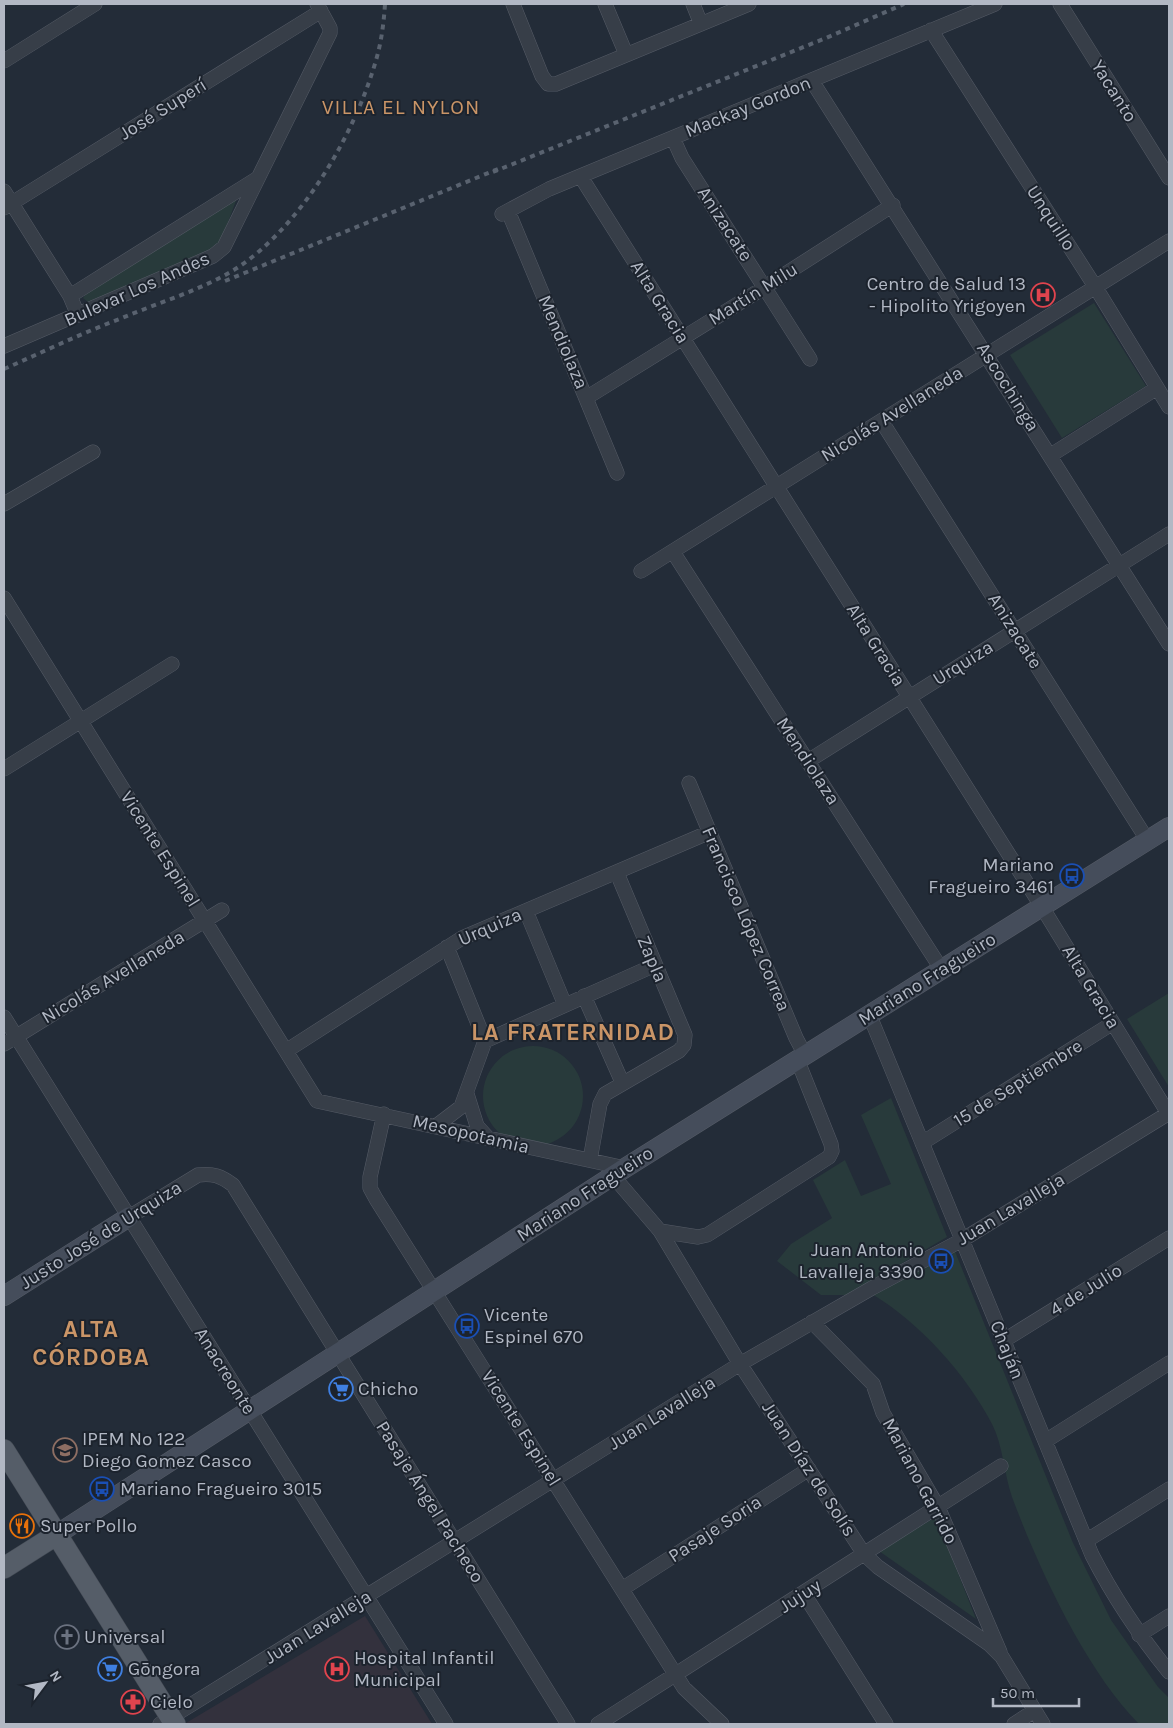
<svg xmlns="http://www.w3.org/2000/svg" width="1173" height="1728" font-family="Karla,sans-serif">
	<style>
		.medical { fill: #33313d }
		.green { fill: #283a3b }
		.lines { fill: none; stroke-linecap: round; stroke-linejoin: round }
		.street-casing { stroke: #555b66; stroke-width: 15 }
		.secondary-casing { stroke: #555b66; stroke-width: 20 }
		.primary-casing { stroke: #404751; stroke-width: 22 }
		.street { stroke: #373e48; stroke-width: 14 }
		.secondary { stroke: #454d5b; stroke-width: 19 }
		.primary { stroke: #555d68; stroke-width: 21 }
		.rail { stroke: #59626f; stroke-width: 4; stroke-dasharray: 5 5; stroke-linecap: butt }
		.labels { text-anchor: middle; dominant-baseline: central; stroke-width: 4; stroke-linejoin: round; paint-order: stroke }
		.street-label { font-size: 19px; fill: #b2b8c4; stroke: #1c232d }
		.poi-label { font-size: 19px; fill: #b2b8c4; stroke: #1c232d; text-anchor: start }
		.quarter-label { font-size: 21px; letter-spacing: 1px; fill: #ca9567; stroke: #1c232d }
		.district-label { font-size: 24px; font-weight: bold; letter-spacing: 1px; fill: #ca9567; stroke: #1c232d }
	</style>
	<rect width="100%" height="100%" fill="#232c38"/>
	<!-- medical -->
	<path class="medical" d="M 365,1616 L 432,1724 L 186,1723 Z"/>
	<!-- green -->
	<path class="green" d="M 237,198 L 217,252 L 89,303 L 83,298 L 87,292 Z
		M 1094,303 L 1146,386 L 1062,438 L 1010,355 Z
		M 1169,993 L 1169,1087 L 1127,1019 Z
		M483 1096a50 50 0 1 1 100 0a50 50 0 1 1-100 0Z
		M 891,1098 L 947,1237 L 847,1295 L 821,1295 L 777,1261 L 791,1244 L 832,1218 L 813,1180 L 845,1160 L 861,1196 L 891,1184 L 861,1115 Z
		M 954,1249 L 1073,1543 L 1111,1620 L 1158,1687 L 1169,1698 L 1169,1724 L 1139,1724 C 1086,1671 1038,1567 1012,1497 C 1004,1474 1003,1445 992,1424 C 966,1374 920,1323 872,1294 Z
		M 936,1517 L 976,1619 L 879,1551 Z"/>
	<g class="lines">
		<!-- street casing -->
		<g class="street-casing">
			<path id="street" d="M 513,4 L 542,76 L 548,84 L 556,84 L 749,4
				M 605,4 L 626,54
				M 693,4 L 701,24
				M 1060,4 L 1169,178
				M 931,30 L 1096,288 L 1169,407
				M 4,61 L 95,4
				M 812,81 L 1169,644
				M 673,138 L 682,158 L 810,359
				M 581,177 L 1042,907 L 1168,1113
				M 4,191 L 70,296 L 78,315
				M 4,208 L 321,11
				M 508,211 L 617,473
				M 502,214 L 549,189 L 995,4
				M 70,296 L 258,178
				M 4,346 L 213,256 L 224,247 L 330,33 L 330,28 L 317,4
				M 586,398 L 765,287 L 893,205
				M 882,422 L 1148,841
				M 1051,455 L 1157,388
				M 4,504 L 93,452
				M 673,552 L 942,970
				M 641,571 L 1169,241
				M 4,598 L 317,1101 L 625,1168
				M 808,761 L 1169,534
				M 4,769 L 172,664
				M 689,783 L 796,1038 L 805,1055
				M 526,911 L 565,1005
				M 584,996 L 622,1082
				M 869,1014 L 1092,1555 C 1114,1598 1139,1635 1169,1672
				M 4,1017 L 446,1724
				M 485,1041 L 655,965
				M 4,1044 L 222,910
				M 286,1051 L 462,938 L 710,832
				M 467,1094 L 477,1126 L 488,1138
				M 384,1114 L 370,1177 L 370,1188 L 376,1199 L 684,1688 L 722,1724
				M 436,1126 L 461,1107 L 485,1041 L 447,947
				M 922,1143 L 1113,1023
				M 590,1160 L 600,1104 L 605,1094 L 679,1051 L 684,1045 L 685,1035 L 617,873
				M 613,1176 L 660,1231 L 740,1364 L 864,1554 L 878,1567 L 989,1644 L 1002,1657 L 1043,1724
				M 129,1217 L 198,1175 C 213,1173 221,1176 233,1185 L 568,1724
				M 660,1231 L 698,1237 L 707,1235 L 829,1157 L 832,1151 L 831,1144 L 801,1069
				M 812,1322 L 873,1384 L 883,1413 L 938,1507 L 1000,1652
				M 1003,1341 L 1169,1238
				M 1047,1440 L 1169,1363
				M 1086,1541 L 1169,1489
				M 622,1589 L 809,1469
				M 804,1594 L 886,1724
				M 1139,1635 L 1169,1616
				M 160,1724 L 740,1364 L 872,1288 L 962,1240 L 1169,1113
				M 598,1724 L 1001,1466
				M 1014,1724 L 1034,1711"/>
		</g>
		<!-- secondary casing -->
		<g class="secondary-casing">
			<path id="secondary" d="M 4,1296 L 129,1217
				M 56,1535 L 625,1168 L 1169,827"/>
		</g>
		<!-- primary casing -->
		<g class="primary-casing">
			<path id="primary" d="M 4,1450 L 175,1724
				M 4,1568 L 56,1535"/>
		</g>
		<!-- street -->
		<use href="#street" class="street"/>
		<!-- secondary -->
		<use href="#secondary" class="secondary"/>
		<!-- primary -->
		<use href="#primary" class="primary"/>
		<!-- rail -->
		<path class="rail" d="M 493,172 L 826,38 L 904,4
			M 225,281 L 498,169
			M 4,369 C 43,352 82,333 122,318 C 160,302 202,290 237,268 C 304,224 358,129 378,53 C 382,37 384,20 385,4"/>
	</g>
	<!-- icons -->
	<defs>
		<g id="hospital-ring" transform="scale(1.25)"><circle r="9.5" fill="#1c232d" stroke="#e0444e" stroke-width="1.5"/><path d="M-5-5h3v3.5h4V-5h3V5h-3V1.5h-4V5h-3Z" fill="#e0444e"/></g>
		<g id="bus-ring" transform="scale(1.25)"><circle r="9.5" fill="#1c232d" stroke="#1a4fb4" stroke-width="1.5"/><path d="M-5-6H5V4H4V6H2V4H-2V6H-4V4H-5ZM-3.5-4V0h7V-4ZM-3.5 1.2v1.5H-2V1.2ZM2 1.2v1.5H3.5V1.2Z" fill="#1a4fb4"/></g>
		<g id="supermarket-ring" transform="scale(1.25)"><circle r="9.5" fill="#1c232d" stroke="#3f7fe0" stroke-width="1.5"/><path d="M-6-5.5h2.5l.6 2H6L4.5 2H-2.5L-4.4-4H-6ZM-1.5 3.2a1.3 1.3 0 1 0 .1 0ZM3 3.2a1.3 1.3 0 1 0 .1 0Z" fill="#3f7fe0"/></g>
		<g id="school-ring" transform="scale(1.25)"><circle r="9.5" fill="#1c232d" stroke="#8d6e63" stroke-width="1.5"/><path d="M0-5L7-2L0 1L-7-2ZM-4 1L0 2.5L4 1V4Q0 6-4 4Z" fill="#8d6e63"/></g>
		<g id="restaurant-ring" transform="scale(1.25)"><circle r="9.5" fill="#1c232d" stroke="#e8710a" stroke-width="1.5"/><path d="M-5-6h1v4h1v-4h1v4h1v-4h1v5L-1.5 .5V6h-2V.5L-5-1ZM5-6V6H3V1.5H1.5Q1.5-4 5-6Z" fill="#e8710a"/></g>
		<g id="church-ring" transform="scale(1.25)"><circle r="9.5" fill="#1c232d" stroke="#6b7280" stroke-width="1.5"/><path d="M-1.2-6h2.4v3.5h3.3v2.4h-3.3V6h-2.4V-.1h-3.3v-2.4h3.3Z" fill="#6b7280"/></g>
		<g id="pharmacy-ring" transform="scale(1.25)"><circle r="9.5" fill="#1c232d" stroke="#e0444e" stroke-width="1.5"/><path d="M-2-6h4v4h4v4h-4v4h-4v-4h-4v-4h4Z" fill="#e0444e"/></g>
	</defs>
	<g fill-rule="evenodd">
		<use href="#hospital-ring" x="1043" y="295"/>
		<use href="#bus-ring" x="1072" y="876"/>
		<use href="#bus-ring" x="941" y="1261"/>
		<use href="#bus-ring" x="467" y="1326"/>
		<use href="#supermarket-ring" x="341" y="1389"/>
		<use href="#school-ring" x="65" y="1450"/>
		<use href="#bus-ring" x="102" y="1489"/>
		<use href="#restaurant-ring" x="22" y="1526"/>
		<use href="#church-ring" x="67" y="1637"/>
		<use href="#supermarket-ring" x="110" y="1669"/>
		<use href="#hospital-ring" x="337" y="1669"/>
		<use href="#pharmacy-ring" x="133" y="1702"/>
	</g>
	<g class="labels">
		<!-- street labels -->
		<g class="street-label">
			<text transform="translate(1114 91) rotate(58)">Yacanto</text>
			<text transform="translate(748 107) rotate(-22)">Mackay Gordon</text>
			<text transform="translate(163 109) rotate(-32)">José Superí</text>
			<text transform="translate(1051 218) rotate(57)">Unquillo</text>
			<text transform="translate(725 224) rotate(57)">Anizacate</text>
			<text transform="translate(137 289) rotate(-24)">Bulevar Los Andes</text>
			<text transform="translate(753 294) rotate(-32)">Martín Milu</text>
			<text transform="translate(660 302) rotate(58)">Alta Gracia</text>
			<text transform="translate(563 342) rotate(67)">Mendiolaza</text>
			<text transform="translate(1008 387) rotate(58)">Ascochinga</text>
			<text transform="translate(892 414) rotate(-32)">Nicolás Avellaneda</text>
			<text transform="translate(1015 631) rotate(58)">Anizacate</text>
			<text transform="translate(876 645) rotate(58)">Alta Gracia</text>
			<text transform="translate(963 663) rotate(-32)">Urquiza</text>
			<text transform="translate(808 761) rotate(57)">Mendiolaza</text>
			<text transform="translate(160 849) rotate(58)">Vicente Espinel</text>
			<text transform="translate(746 919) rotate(67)">Francisco López Correa</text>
			<text transform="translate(490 927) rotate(-24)">Urquiza</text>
			<text transform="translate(652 959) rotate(67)">Zapla</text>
			<text transform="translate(113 977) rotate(-31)">Nicolás Avellaneda</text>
			<text transform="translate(927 979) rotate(-32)">Mariano Fragueiro</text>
			<text transform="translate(1091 987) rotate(59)">Alta Gracia</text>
			<text transform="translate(1018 1083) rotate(-32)">15 de Septiembre</text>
			<text transform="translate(471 1134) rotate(13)">Mesopotamia</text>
			<text transform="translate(585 1194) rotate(-33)">Mariano Fragueiro</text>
			<text transform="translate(1011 1209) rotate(-31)">Juan Lavalleja</text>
			<text transform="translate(101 1235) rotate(-32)">Justo José de Urquiza</text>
			<text transform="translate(1086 1290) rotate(-32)">4 de Julio</text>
			<text transform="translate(1007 1350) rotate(68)">Chaján</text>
			<text transform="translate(225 1371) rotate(58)">Anacreonte</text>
			<text transform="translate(662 1413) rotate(-32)">Juan Lavalleja</text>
			<text transform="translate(521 1428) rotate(58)">Vicente Espinel</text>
			<text transform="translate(809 1469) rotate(57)">Juan Díaz de Solís</text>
			<text transform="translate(920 1481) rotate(62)">Mariano Garrido</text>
			<text transform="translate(430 1502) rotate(58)">Pasaje Ángel Pacheco</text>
			<text transform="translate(715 1529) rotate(-33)">Pasaje Soria</text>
			<text transform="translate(800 1596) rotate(-33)">Jujuy</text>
			<text transform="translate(318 1627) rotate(-32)">Juan Lavalleja</text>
		</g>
		<!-- poi labels -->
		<g class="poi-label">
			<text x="1026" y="284" text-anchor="end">Centro de Salud 13<tspan x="1026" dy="22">- Hipolito Yrigoyen</tspan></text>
			<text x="1054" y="865" text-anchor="end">Mariano<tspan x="1054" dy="22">Fragueiro 3461</tspan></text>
			<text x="924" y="1250" text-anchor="end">Juan Antonio<tspan x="924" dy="22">Lavalleja 3390</tspan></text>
			<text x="484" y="1315">Vicente<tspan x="484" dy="22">Espinel 670</tspan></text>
			<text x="358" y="1389">Chicho</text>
			<text x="82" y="1439">IPEM Nº 122<tspan x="82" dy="22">Diego Gomez Casco</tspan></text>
			<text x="120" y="1489">Mariano Fragueiro 3015</text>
			<text x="40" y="1526">Super Pollo</text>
			<text x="84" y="1637">Universal</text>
			<text x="354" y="1658">Hospital Infantil<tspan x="354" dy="22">Municipal</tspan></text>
			<text x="128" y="1669">Gōngora</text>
			<text x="150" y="1702">Cielo</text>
		</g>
		<!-- quarter labels -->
		<g class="quarter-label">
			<text x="401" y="107">VILLA EL NYLON</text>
		</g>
		<!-- district labels -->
		<g class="district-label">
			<text x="573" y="1032">LA FRATERNIDAD</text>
			<text x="91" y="1329">ALTA<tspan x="91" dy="28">CÓRDOBA</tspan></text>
		</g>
	</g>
	<!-- border -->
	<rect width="1173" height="1728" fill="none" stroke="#b2b8c4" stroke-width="10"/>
	<!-- north arrow -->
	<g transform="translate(45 1683) rotate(58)" stroke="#1c232d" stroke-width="4" paint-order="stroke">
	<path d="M0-4L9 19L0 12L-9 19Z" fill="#b2b8c4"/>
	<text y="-8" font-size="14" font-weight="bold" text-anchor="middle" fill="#b2b8c4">N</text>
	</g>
	<!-- scale -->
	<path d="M993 1698v8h86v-8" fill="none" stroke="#b2b8c4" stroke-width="2.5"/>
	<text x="1000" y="1698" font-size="15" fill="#b2b8c4" stroke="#1c232d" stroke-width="4" paint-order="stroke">50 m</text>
</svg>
